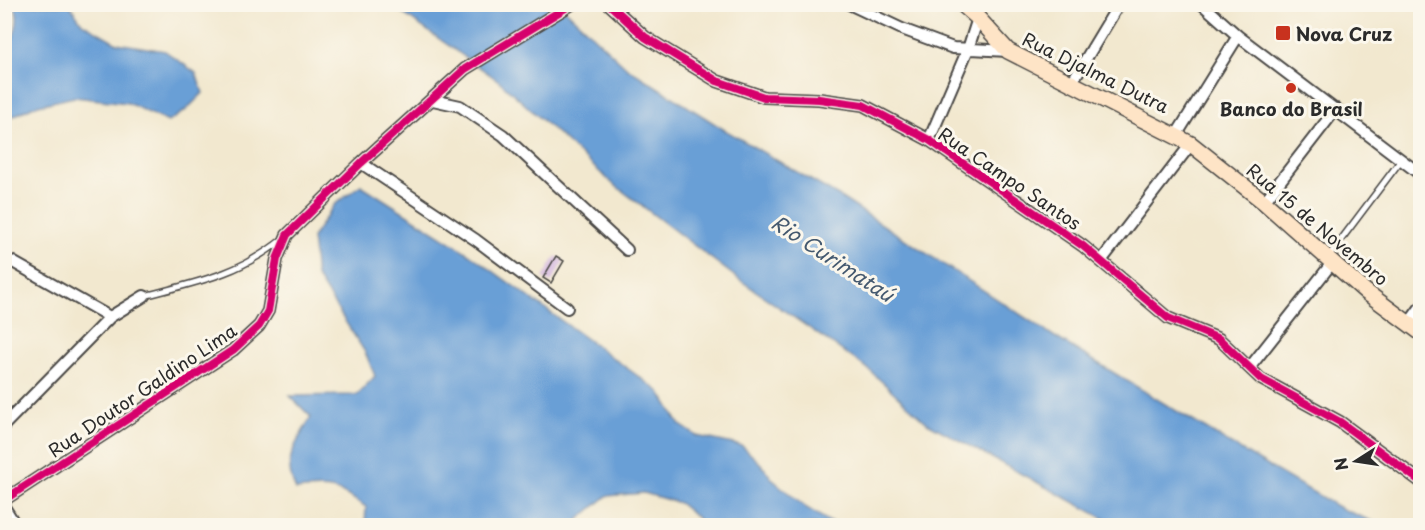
<svg xmlns="http://www.w3.org/2000/svg" width="1425" height="530" font-family="'Playpen Sans',sans-serif">
	<style>
		.water { fill: #699fd6; stroke: #4a6580; stroke-width: 1.5 }
		.building { fill: #d1b3de }
		.lines { fill: none; stroke-linecap: round; stroke-linejoin: round }
		.service-casing { stroke: #494744; stroke-width: 8 }
		.minor-casing { stroke: #494744; stroke-width: 14 }
		.secondary-casing { stroke: #494744; stroke-width: 18 }
		.service { stroke: #fff; stroke-width: 5 }
		.minor { stroke: #fff; stroke-width: 10 }
		.secondary { stroke: #fee4c6; stroke-width: 15 }
		.cycleway-casing { stroke: #fbf7ec; stroke-width: 11 }
		.cycleway { stroke: #d6006c; stroke-width: 8 }
		.poi-dot { fill: #c8321e; stroke: #fbf7ec; stroke-width: 2 }
		.labels { text-anchor: middle; dominant-baseline: central; stroke-width: 6; stroke-linejoin: round; paint-order: stroke }
		.poi-label { font-size: 18px; font-weight: bold; fill: #2b2b2b; stroke: #fbf7ec; text-anchor: start }
		.street-label { font-size: 18px; fill: #2b2b2b; stroke: #fbf7ec }
		.water-label { font-size: 20px; font-style: italic; fill: #44596f; stroke: #fbf7ec }
	</style>
	<rect width="100%" height="100%" fill="#fbf7ec"/>
	<filter id="ink" filterUnits="userSpaceOnUse"><feTurbulence type="fractalNoise" baseFrequency=".0167" numOctaves="2"/><feDisplacementMap in="SourceGraphic" scale="12" xChannelSelector="R" yChannelSelector="G"/><feConvolveMatrix kernelMatrix="1 2 1 2 8 2 1 2 1" color-interpolation-filters="sRGB"/></filter>
	<filter id="wash" filterUnits="userSpaceOnUse"><feTurbulence type="fractalNoise" baseFrequency=".008" numOctaves="4" result="noise"/><feDisplacementMap in="SourceGraphic" scale="24" xChannelSelector="R" yChannelSelector="G"/><feGaussianBlur stdDeviation="1.35" result="paint"/><feColorMatrix in="noise" values="0 0 0 0 0 0 0 0 0 0 0 0 0 0 0 0 0 1.4 0 .05"/><feComposite in="paint" operator="in"/></filter>
	<g filter="url(#wash)">
		<rect width="100%" height="100%" fill="#f2e8cf"/>
		<!-- water -->
		<path class="water" d="M 14,5 L 70,5 L 82,23 L 117,43 L 165,51 L 196,73 L 203,93 L 185,111 L 168,122 L 128,103 L 74,97 L 34,106 L 11,117 L 5,111 C 4,95 1,74 5,59 C 10,42 23,22 14,5 Z
			M 391,5 L 560,5 L 627,68 L 723,129 L 840,197 L 1055,337 L 1229,443 L 1340,508 L 1381,525 L 1116,525 L 927,423 L 867,368 L 737,278 L 612,183 L 499,81 Z
			M 361,185 L 468,253 L 660,392 L 679,424 L 697,436 L 742,446 L 761,464 L 773,480 L 805,507 L 835,525 L 706,525 L 679,503 L 644,493 L 607,496 L 579,519 L 575,525 L 365,525 L 366,507 C 337,487 330,486 296,490 C 281,460 296,444 311,417 L 290,396 L 357,395 L 375,376 L 365,352 L 316,276 L 312,238 L 334,205 Z"/>
		<g id="blocks">
			<!-- building -->
			<path class="building" d="M 556,256 L 564,261 L 551,283 L 543,278 Z"/>
		</g>
	</g>
	<g filter="url(#ink)">
		<use href="#blocks" fill-opacity="0" stroke="#494744" stroke-width="1.5"/>
		<g class="lines">
			<!-- service casing -->
			<g class="service-casing">
				<path id="service" d="M 1328,257 L 1401,160
					M 144,296 C 198,282 240,274 284,238"/>
			</g>
			<!-- minor casing -->
			<g class="minor-casing">
				<path id="minor" d="M 609,4 L 645,37 L 717,81 L 764,97 L 819,99 L 863,105 L 929,140 L 1083,246 L 1168,318 L 1219,339 L 1261,379 L 1340,422 L 1420,481
					M 849,4 L 902,29 L 953,48 L 1008,51
					M 1202,4 L 1238,36 L 1420,174
					M 1072,82 L 1119,4
					M 433,100 L 460,106 L 503,135 L 627,250
					M 1177,134 L 1238,36
					M 929,140 L 968,49 L 978,18
					M 361,163 L 476,240 L 567,308
					M 1264,202 L 1336,109
					M 4,257 L 110,317
					M 1101,261 L 1191,144
					M 1409,323 L 1420,308
					M 1250,367 L 1332,263
					M 4,425 L 110,317 L 144,296
					M 4,500 L 233,350 L 259,326 L 268,311 L 277,259 L 287,235 L 361,163 L 465,69 L 572,4
					M 4,507 L 16,526"/>
			</g>
			<!-- secondary casing -->
			<g class="secondary-casing">
				<path id="secondary" d="M 962,4 L 978,18 L 1008,51 L 1191,144 L 1264,202 L 1366,292 L 1420,332"/>
			</g>
			<!-- service -->
			<use href="#service" class="service"/>
			<!-- minor -->
			<use href="#minor" class="minor"/>
			<!-- secondary -->
			<use href="#secondary" class="secondary"/>
			<!-- cycleway casing -->
			<g class="cycleway-casing">
				<path id="cycleway" d="M 609,4 L 645,37 L 717,81 L 764,97 L 819,99 L 863,105 L 929,140 L 1083,246 L 1168,318 L 1219,339 L 1261,379 L 1340,422 L 1420,481
					M 4,500 L 233,350 L 259,326 L 268,311 L 277,259 L 287,235 L 361,163 L 465,69 L 572,4"/>
			</g>
			<!-- cycleway -->
			<use href="#cycleway" class="cycleway"/>
		</g>
	</g>
	<!-- markers -->
	<g class="poi-dot">
		<rect x="1275" y="25" width="16" height="16" rx="3"/>
		<circle cx="1291" cy="88" r="6"/>
	</g>
	<g class="labels">
		<!-- poi labels -->
		<g class="poi-label">
			<text x="1296" y="33">Nova Cruz</text>
			<text x="1291" y="108" text-anchor="middle">Banco do Brasil</text>
		</g>
		<!-- street labels -->
		<g class="street-label">
			<text transform="translate(1096 72) rotate(26)">Rua Djalma Dutra</text>
			<text transform="translate(1010 178) rotate(34)">Rua Campo Santos</text>
			<text transform="translate(1318 224) rotate(40)">Rua 15 de Novembro</text>
			<text transform="translate(142 390) rotate(-34)">Rua Doutor Galdino Lima</text>
		</g>
		<!-- water labels -->
		<g class="water-label">
			<text transform="translate(833 258) rotate(33)">Rio Curimataú</text>
		</g>
	</g>
	<!-- margin -->
	<rect width="1425" height="530" fill="none" stroke="#fbf7ec" stroke-width="24"/>
	<!-- north arrow -->
	<g transform="translate(1356 461) rotate(258)" stroke="#fbf7ec" stroke-width="4.5" paint-order="stroke">
	<path d="M0-4.5L10 22L0 15L-10 22Z" fill="#2b2b2b"/>
	<text y="-9" font-size="16" font-weight="bold" text-anchor="middle" fill="#2b2b2b">N</text>
	</g>
</svg>
